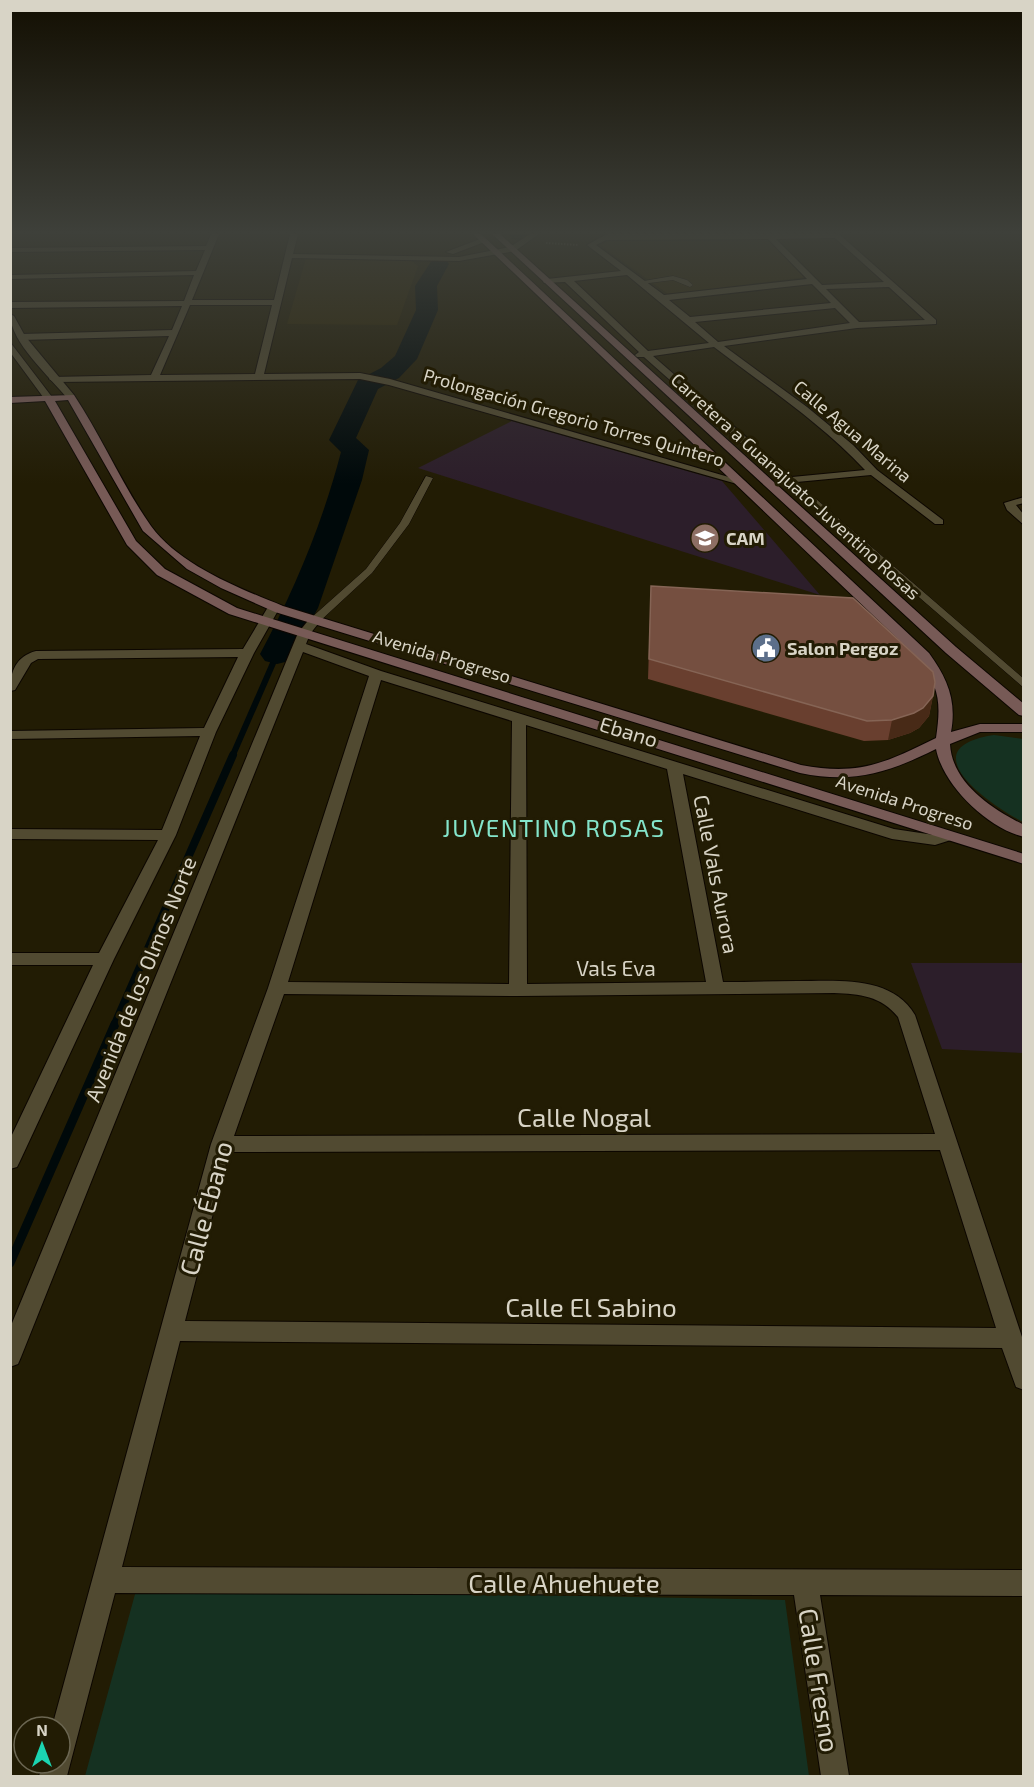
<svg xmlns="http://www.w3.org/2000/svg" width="1034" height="1787" font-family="'Exo 2',sans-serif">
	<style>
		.built { fill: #2e2504 }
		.education { fill: #2c1e2a }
		.green { fill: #153121 }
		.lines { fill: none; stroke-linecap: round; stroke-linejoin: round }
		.stream-far2 { stroke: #00090a; stroke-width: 6 }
		.stream-far1 { stroke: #00090a; stroke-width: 8 }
		.stream { stroke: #00090a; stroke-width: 9 }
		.river { fill: #00090a; fill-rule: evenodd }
		.service-casing { stroke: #0c0600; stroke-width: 1 }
		.minor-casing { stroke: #0c0600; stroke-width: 2 }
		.tertiary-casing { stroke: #0c0600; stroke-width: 2 }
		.secondary-casing { stroke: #0c0600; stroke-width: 2 }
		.path { stroke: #6c6753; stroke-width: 2; stroke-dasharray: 1.5 1.5; stroke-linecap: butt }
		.service { fill: #514a31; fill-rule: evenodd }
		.minor { fill: #514a31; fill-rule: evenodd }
		.tertiary { fill: #514a31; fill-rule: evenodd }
		.secondary { fill: #775a56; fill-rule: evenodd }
		.wall { fill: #693f2f }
		.shaded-wall { fill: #482a17 }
		.building { fill: #754f40; stroke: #856455; stroke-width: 1.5 }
		.labels { text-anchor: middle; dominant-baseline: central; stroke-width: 6; stroke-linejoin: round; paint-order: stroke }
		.far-street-label { font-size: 18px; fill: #d8d4c6; stroke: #221c04 }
		.far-poi-label { font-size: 18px; font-weight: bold; fill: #d8d4c6; stroke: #221c04; text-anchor: start }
		.street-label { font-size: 21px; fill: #d8d4c6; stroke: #221c04 }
		.quarter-label { font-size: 24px; letter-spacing: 1.5px; fill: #84e5cb; stroke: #221c04 }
		.near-street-label { font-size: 26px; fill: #d8d4c6; stroke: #221c04 }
	</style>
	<rect width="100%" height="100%" fill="#221c04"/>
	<!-- built -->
	<path class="built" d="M 768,240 L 807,277 L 668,294 L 600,245 L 610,241 Z
		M 306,258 L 410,260 L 418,266 L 397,325 L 287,324 Z"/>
	<!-- education -->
	<path class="education" d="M 512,421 L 722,481 L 820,595 L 418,468 Z
		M 911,963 L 1023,963 L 1023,1053 L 942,1049 Z"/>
	<!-- green -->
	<path class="green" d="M 994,735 L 1023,739 L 1023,822 C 990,805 908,748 994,735 Z
		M 137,1587 L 785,1600 L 809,1776 L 85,1776 Z"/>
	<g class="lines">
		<!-- stream-far2 -->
		<path class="stream-far2" d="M 232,757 L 277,654"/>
		<!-- stream-far1 -->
		<path class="stream-far1" d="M 114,1026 L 233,755"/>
		<!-- stream -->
		<path class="stream" d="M 10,1263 L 115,1024"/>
		<!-- river -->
		<path class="river" d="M 532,234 C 527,241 520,241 512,239 L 509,235 Z
			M 439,258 L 446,260 L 449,264 L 437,286 L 438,310 L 417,359 L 399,378 L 378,389 L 356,438 L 369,450 L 362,480 L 318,608 L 289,661 L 277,664 L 265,661 L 260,654 C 294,591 323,522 341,452 L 329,440 L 358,380 L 381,368 L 395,356 L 416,310 L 415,286 L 432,260 Z"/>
		<!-- service casing -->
		<g class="service-casing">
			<path id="service" d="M 673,276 L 687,280 L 693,285 L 690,287 L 673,280 L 641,284 L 638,282 Z
				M 426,476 L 433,478 L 409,524 L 372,573 L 319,622 L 311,622 L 311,618 L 366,569 L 400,523 Z
				M 787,479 L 793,479 L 1024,679 L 1024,688 L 787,483 Z"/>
		</g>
		<!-- minor casing -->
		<g class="minor-casing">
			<path id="minor" d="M 211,234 L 219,234 L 192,300 L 274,300 L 290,234 L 298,234 L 293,254 L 459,257 L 510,247 L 530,234 L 539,234 L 515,251 L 459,261 L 292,258 L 264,374 L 360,373 L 390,379 L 746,482 L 745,484 L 737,484 L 389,385 L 360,379 L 54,382 L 49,379 L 51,377 L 151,375 L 169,336 L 21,340 L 17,337 L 21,334 L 172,330 L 182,306 L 10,308 L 10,302 L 184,301 L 194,275 L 10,279 L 10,275 L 196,271 L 205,250 L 10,252 L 10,248 L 206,246 ZM 190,305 L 272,305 L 255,374 L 160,375 Z
				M 607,234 L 839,234 L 936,320 L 936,324 L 857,328 L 724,346 L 807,407 L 853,445 L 877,470 L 943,520 L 943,524 L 935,524 L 871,475 L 786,483 L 644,357 L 637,357 L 635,355 L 639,352 L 565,282 L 544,283 L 543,281 L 547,279 L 621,271 L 587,245 ZM 835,238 L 884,282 L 822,285 L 776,239 ZM 768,239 L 807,279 L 664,295 L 596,245 L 606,240 ZM 627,275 L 709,343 L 648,351 L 574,281 ZM 812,284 L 831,303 L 690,317 L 669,300 ZM 889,287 L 925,320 L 859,322 L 826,289 ZM 835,308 L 850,323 L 718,342 L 695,322 ZM 714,347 C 766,387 820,422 865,470 L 792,477 L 653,356 Z
				M 480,239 L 487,241 L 453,254 L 446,252 Z
				M 1024,497 L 1024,503 L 1016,505 L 1024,515 L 1024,525 L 1007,510 L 1004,503 Z
				M 274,603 L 280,607 L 254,653 L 216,732 L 176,835 L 114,959 L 20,1161 L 17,1167 L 10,1169 L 10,1139 L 93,965 L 10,965 L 10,953 L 99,953 L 158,840 L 10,839 L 10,829 L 162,830 L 200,736 L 10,739 L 10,731 L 204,728 L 238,657 L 38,659 L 31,663 L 15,690 L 10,691 C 10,672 16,656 36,651 L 243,649 L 268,607 Z
				M 315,616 L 321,620 L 310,634 L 306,644 L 381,671 L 894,829 L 934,835 L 948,831 L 954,833 L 956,836 L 954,839 L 935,845 L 892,839 L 683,774 L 723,982 C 748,982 773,981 797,981 C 837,981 892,975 915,1015 L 1024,1343 L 1024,1390 L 1016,1387 L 1002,1348 L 180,1341 L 122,1567 L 1024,1570 L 1024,1596 L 820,1595 L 849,1776 L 821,1776 L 794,1595 L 115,1593 L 67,1776 L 39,1776 L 43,1763 L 60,1763 L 60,1727 L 52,1727 L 211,1144 L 268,988 L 369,676 L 303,652 L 21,1357 L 18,1364 L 10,1367 L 10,1328 L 298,633 L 311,617 ZM 381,680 L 512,721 L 509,984 L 288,982 ZM 526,725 L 667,769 L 706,982 L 527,984 ZM 834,993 C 860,994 881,996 898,1017 L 935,1134 L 234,1136 L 284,994 L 518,996 ZM 940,1150 L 996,1328 L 185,1321 L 229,1152 Z"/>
		</g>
		<!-- tertiary casing -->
		<g class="tertiary-casing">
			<path id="tertiary" d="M 10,314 L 14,316 L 25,336 L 74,395 L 74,399 L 68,399 C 50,377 10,342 10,314 Z
				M 10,342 L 52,397 L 52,401 L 46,401 L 10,352 Z"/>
		</g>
		<!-- secondary casing -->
		<g class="secondary-casing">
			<path id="secondary" d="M 473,234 L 481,234 L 929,653 C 947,678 957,700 951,732 L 980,724 L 1024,724 L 1024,732 L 980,732 L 950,744 C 952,783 992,809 1024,825 L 1024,837 C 987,828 943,785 936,749 C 888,773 853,784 800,773 L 275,612 L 221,588 L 187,569 L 143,531 L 68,400 L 55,401 L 136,541 L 165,569 L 237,608 L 1024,854 L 1024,864 L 229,614 L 157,575 L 127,545 L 45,401 L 10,403 L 10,397 L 74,395 C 102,437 122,485 151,526 C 179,565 241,589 283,606 L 801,765 C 859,776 885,763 936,738 C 941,704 940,688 919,659 Z
				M 492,234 L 500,234 L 956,647 L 1024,704 L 1024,716 L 1019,715 L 946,653 Z"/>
		</g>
		<!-- path -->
		<path class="path" d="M 546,243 L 578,245"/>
		<!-- service -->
		<use href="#service" class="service"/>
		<!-- minor -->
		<use href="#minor" class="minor"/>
		<!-- tertiary -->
		<use href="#tertiary" class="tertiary"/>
		<!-- secondary -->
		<use href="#secondary" class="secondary"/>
	</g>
	<!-- wall -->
	<path class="wall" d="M 651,586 L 933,696 L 929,716 L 919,728 L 910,733 L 888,740 L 864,741 L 648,679 Z"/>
	<!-- shaded-wall -->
	<path class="shaded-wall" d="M 933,696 L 929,716 L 919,728 L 910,733 L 888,740 L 892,720 Z"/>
	<!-- building -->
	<path class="building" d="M 651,586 L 853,598 L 933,672 L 935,682 L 933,696 L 923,708 L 914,713 L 892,720 L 867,721 L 649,659 Z"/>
	<!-- sky -->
	<linearGradient id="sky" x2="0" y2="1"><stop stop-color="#130f02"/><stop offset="0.48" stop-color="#3e403a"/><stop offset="1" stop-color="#3e403a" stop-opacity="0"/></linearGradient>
	<rect width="1034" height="484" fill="url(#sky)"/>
	<!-- icons -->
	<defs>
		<g id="school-disc" transform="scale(1.5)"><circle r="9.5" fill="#8d6e63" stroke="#221c04"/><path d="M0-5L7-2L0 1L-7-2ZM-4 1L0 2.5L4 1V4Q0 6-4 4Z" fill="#fff"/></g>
		<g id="civic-disc" transform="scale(1.5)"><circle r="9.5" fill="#5c6f8a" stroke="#221c04"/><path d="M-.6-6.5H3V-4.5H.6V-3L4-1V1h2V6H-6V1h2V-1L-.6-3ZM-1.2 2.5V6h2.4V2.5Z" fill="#fff"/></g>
	</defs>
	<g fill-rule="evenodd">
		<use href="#school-disc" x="705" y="538"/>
		<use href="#civic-disc" x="766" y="648"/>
	</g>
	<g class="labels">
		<!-- far-street labels -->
		<g class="far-street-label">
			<text transform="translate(574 417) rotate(16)">Prolongación Gregorio Torres Quintero</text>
			<text transform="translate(853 431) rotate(40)">Calle Agua Marina</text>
			<text transform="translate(796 486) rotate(42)">Carretera a Guanajuato-Juventino Rosas</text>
			<text transform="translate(442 656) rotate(17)">Avenida Progreso</text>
			<text transform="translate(905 802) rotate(18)">Avenida Progreso</text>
		</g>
		<!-- far-poi labels -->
		<g class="far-poi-label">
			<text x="726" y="538">CAM</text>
			<text x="787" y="648">Salon Pergoz</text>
		</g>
		<!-- street labels -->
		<g class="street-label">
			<text transform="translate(629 731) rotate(17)">Ebano</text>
			<text transform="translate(717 874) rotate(79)">Calle Vals Aurora</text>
			<text x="616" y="967">Vals Eva</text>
			<text transform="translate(140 979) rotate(-68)">Avenida de los Olmos Norte</text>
		</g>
		<!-- quarter labels -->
		<g class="quarter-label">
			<text x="554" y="827">JUVENTINO ROSAS</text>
		</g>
		<!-- near-street labels -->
		<g class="near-street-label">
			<text x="584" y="1116">Calle Nogal</text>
			<text transform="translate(205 1208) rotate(-75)">Calle Ébano</text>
			<text x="591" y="1306">Calle El Sabino</text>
			<text x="564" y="1582">Calle Ahuehuete</text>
			<text transform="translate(820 1680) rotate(81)">Calle Fresno</text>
		</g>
	</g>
	<!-- border -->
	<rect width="1034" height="1787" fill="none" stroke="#d8d4c6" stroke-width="24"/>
	<!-- north arrow -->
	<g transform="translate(42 1745)"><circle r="28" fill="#221c04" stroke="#6b6652" stroke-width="1.5"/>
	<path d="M0-4.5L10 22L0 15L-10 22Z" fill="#1bd5b1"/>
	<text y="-9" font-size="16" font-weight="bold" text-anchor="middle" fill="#d8d4c6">N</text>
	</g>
</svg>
